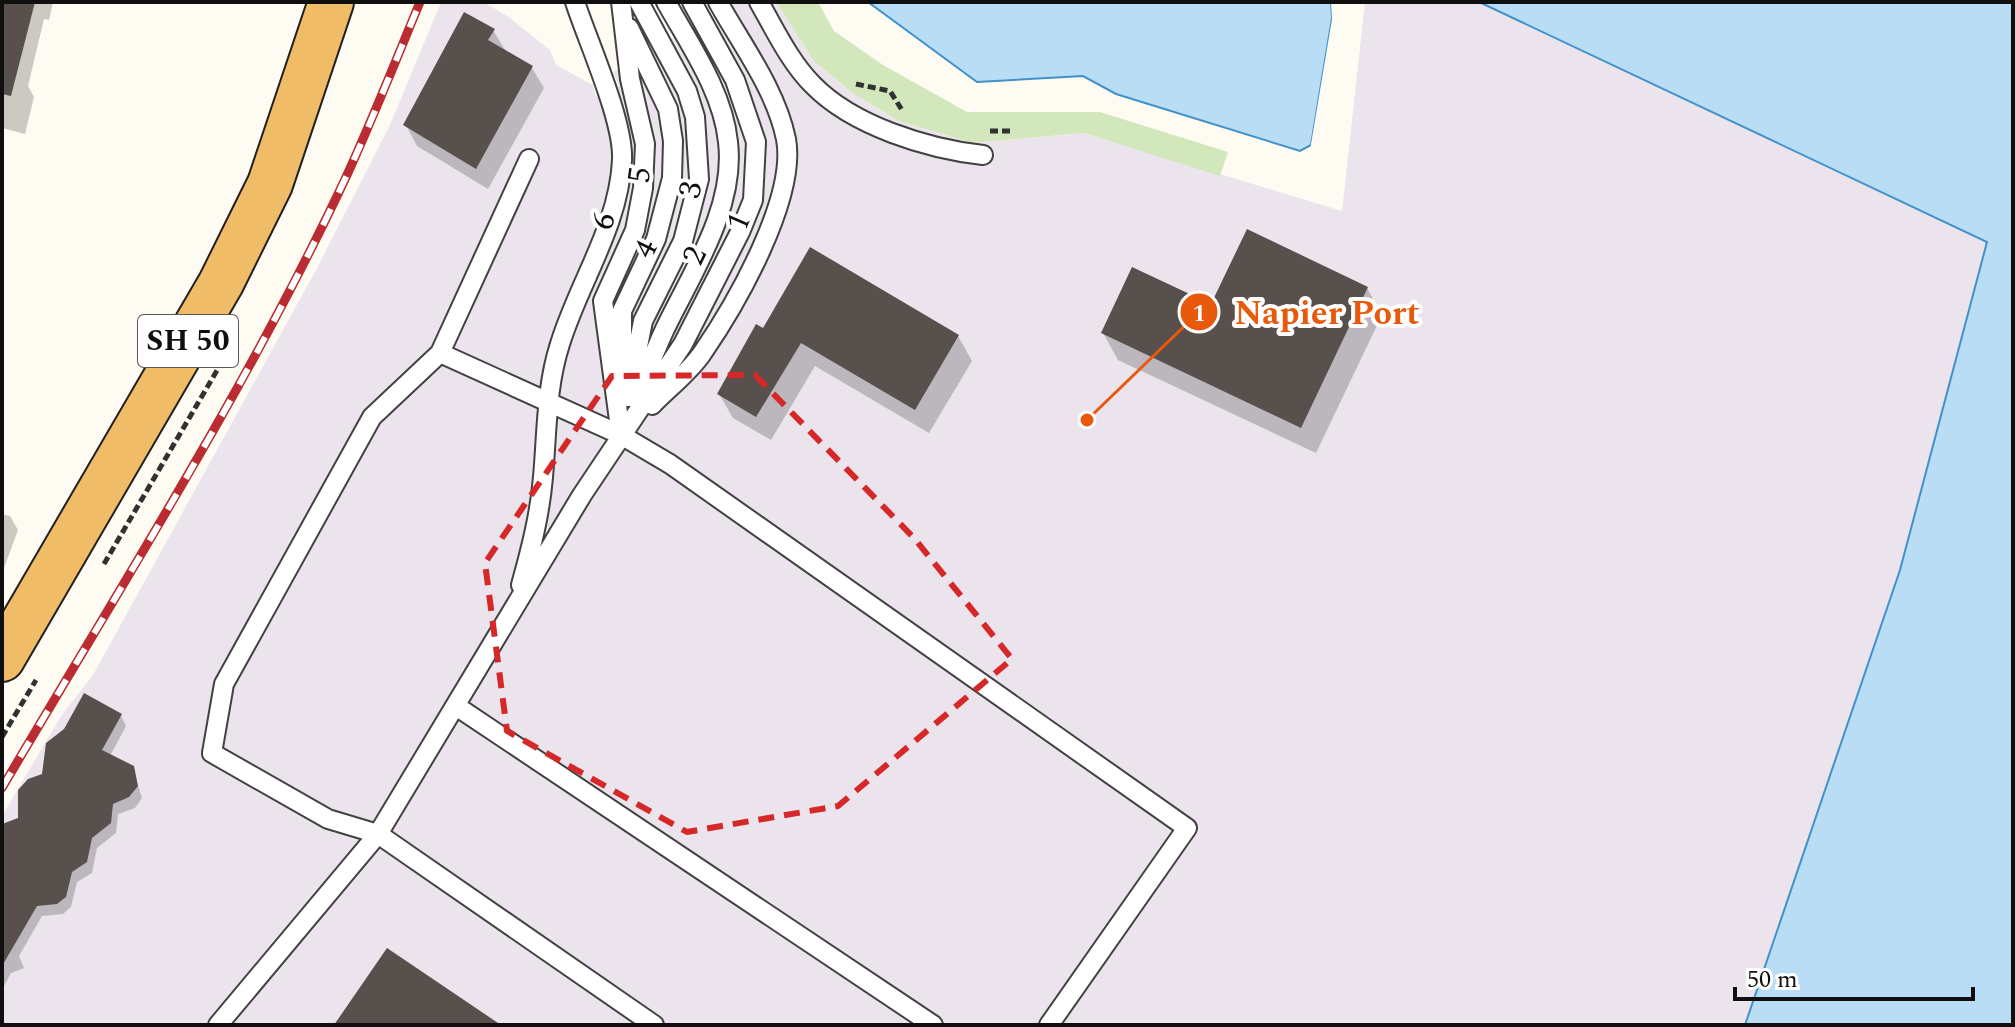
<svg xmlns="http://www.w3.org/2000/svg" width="2015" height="1027" font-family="Spectral,serif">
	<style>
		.industrial { fill: #ece4ed }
		.green { fill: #d2e8bc }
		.water { fill: #b8ddf4; stroke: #4291c8; stroke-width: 2 }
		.pier { fill: #fefcf2 }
		.shadow { fill: #0003 }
		.building { fill: #57504c }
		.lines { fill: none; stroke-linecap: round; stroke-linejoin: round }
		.service-casing { stroke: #424242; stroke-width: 22 }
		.trunk-casing { stroke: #202020; stroke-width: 48 }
		.path { stroke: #313131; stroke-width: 5; stroke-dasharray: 8 4; stroke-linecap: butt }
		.service { stroke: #fff; stroke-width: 18 }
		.trunk { stroke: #f0bc67; stroke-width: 44 }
		.rail-casing { stroke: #ba2c31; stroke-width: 9 }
		.rail { stroke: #fff; stroke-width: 6; stroke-dasharray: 18; stroke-linecap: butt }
		.marked { fill: none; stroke: #d62828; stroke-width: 6; stroke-dasharray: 16 10; stroke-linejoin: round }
		.labels { text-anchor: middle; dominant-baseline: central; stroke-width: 8; stroke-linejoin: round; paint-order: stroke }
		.shield { fill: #fff; stroke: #575757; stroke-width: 2 }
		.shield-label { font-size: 30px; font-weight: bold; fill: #0f0f0f }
		.street-label { font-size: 32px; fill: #0f0f0f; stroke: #fff }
		.leader { fill: none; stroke: #e8590c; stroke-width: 3 }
		.callout-dot { fill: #e8590c; stroke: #fff; stroke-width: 3 }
		.mark-label { font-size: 24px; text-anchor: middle; font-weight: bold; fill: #fff }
		.callout-label { font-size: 34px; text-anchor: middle; font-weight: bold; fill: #e8590c; stroke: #fff; stroke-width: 8; stroke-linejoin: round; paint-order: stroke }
	</style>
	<rect width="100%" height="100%" fill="#fefcf2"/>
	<!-- industrial -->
	<path class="industrial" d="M 441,2 L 483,2 L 506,15 L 550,50 L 556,65 L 593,85 L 596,96 L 619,86 L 613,72 L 738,2 L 776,2 L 814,61 L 854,94 L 899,121 L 972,143 L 1084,133 L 1342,211 L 1365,2 L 1479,2 L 1987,242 L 1900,570 L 1745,1025 L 2,1025 L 2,816 L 61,716 L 93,675 L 316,270 L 390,125 Z"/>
	<!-- green -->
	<path class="green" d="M 776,2 L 818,2 L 834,31 L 883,65 L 967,112 L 1100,112 L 1228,152 L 1220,176 L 1084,133 L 972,143 L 899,121 L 854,94 L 814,61 Z"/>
	<!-- water -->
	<path class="water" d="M 868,2 L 1331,2 L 1332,18 L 1311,145 L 1300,151 L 1116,94 L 1083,76 L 977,82 Z
		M 1479,2 L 2013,2 L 2013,1025 L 1745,1025 L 1900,570 L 1987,242 Z"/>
	<!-- pier -->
	<path class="pier" d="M 1331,2 L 1335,2 L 1335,19 L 1315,145 L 1310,150 L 1332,19 Z"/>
	<!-- shadow -->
	<path class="shadow" d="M 2,2 L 53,2 L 49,20 L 44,19 L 28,86 L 34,97 L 25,134 L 2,128 Z
		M 493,30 L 505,50 L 532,68 L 544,88 L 488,189 L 417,146 L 406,125 Z
		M 1367,288 L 1382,315 L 1316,453 L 1118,360 L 1103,333 Z
		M 764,331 L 958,336 L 972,361 L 929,433 L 815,366 L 771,440 L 733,418 L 719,394 Z
		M 2,514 L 10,516 L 18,530 L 4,568 Z
		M 121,716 L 126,726 L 110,756 L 132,767 L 142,798 L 135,808 L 118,814 L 116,833 L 97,848 L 92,873 L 77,882 L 71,907 L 63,914 L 42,916 L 19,956 L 24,968 L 11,973 L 2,990 L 2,827 L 20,819 L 43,775 Z"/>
	<!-- building -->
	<path class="building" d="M 2,2 L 35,2 L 11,96 L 2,94 Z
		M 464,12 L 495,29 L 488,40 L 533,66 L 476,169 L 403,125 Z
		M 1247,229 L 1368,287 L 1301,428 L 1101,333 L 1132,267 L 1211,304 Z
		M 810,247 L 959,335 L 915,410 L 801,343 L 756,417 L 717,394 L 756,324 L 763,328 Z
		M 84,693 L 122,714 L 102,750 L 134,766 L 138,786 L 129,797 L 113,804 L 111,823 L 92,838 L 87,862 L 72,872 L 66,897 L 57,904 L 37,906 L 2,966 L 2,824 L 18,818 L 18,790 L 28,779 L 42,774 L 46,743 L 64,729 Z
		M 387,948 L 501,1025 L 334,1025 Z"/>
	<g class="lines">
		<!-- service casing -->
		<g class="service-casing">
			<path id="service" d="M 621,2 L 630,79 L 645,144 L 643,188 L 635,230 L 603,301 L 621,435
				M 759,2 C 775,30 790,62 813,85 C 853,126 928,149 983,155
				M 529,159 L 440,353 L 372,417 L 224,684 L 212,753 L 328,819 L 378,834 L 654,1025
				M 440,353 L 621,435 L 670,464 L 1187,828 L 1049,1025
				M 622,372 L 622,311 L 656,239 L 672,178 L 673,141 L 668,109 L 629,28
				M 628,397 L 643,321 L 683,241 L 699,179 L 695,117 L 687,91 L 639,2
				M 636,399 C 645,376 654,353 664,331 C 691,274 736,208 728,142 C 723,92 690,45 666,2
				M 652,405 C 668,388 690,372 703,352 C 736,304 797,198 786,139 C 776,90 742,45 718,2
				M 521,585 C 531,549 540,514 543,477 C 547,433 546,387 560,344 C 579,282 619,226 622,160 C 624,121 588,42 575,2
				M 456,706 L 933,1025
				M 218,1025 L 378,834 L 582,495 L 683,344 L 740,232 L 753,200 L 756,142 L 735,80 L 692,2"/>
		</g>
		<!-- trunk casing -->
		<g class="trunk-casing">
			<path id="trunk" d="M 2,659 L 221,283 L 270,184 L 331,2"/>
		</g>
		<!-- path -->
		<path class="path" d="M 856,84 L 890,91 L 902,110
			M 990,131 L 1010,131
			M 104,564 L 226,355
			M 2,737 L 36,680"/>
		<!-- service -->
		<use href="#service" class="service"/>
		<!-- trunk -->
		<use href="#trunk" class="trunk"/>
		<!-- rail casing -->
		<g class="rail-casing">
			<path id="rail" d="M 2,788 C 120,587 248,387 347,175 C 373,118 396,60 420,2"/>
		</g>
		<!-- rail -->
		<use href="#rail" class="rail"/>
	</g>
	<!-- marked area -->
	<path class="marked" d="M 755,375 L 914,538 L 1012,659 L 838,806 L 687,832 L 507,731 L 485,563 L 612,376 Z"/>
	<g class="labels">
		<!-- shield labels -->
		<rect class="shield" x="138" y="315" width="100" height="52" rx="6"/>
		<g class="shield-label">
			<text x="188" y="341">SH 50</text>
		</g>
		<!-- street labels -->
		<g class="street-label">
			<text transform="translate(640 175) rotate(-82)">5</text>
			<text transform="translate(691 190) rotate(-76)">3</text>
			<text transform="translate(604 221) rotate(-73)">6</text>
			<text transform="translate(739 222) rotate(-67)">1</text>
			<text transform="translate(646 249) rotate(-64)">4</text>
			<text transform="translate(695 256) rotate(-64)">2</text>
		</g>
	</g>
	<!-- callouts -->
	<path class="leader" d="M1087 420L1199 312"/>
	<g class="callout-dot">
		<circle cx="1087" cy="420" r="8"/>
		<circle cx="1199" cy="312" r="20"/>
	</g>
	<g class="mark-label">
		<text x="1199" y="321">1</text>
	</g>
	<g class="callout-label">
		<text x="1327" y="324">Napier Port</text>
	</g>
	<!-- border -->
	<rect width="2015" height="1027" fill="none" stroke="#0f0f0f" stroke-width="8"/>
	<!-- scale -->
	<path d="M1735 987v12h238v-12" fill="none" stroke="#0f0f0f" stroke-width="4"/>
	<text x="1747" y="987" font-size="24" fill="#0f0f0f" stroke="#ffffff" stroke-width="6" paint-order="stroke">50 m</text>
</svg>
